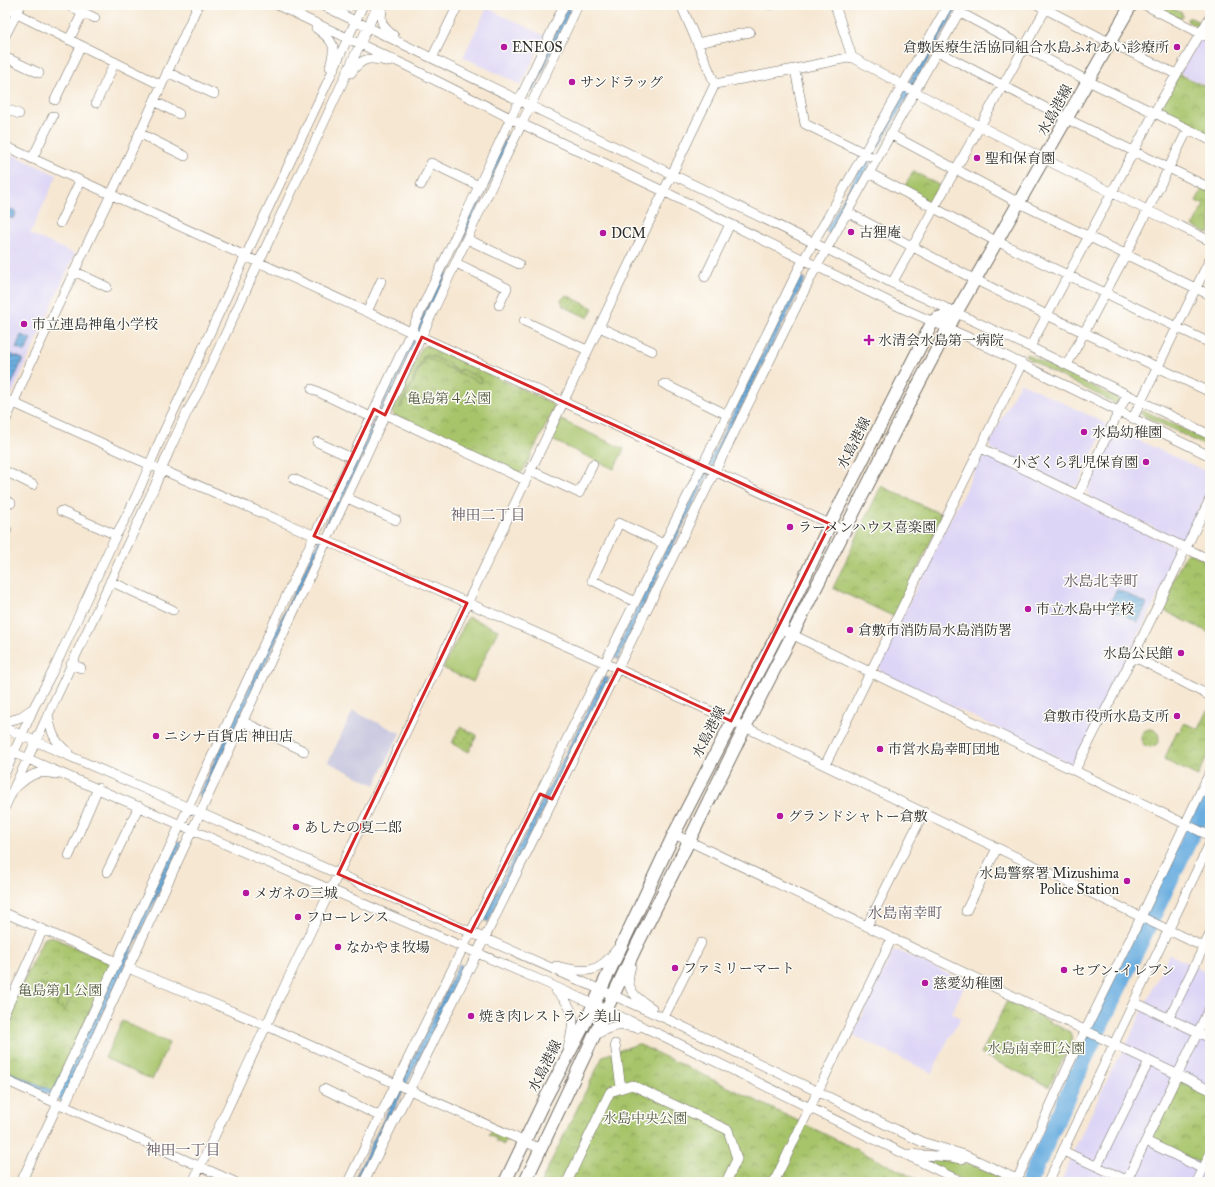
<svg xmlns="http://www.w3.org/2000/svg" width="1215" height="1187" font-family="'IM FELL Great Primer','Noto Serif JP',serif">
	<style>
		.built { fill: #ddd5f6 }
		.industrial { fill: #c2c1dc }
		.grass { fill: #a7c46b; stroke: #69784b }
		.park { fill: url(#park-crowns); stroke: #69784b }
		.garden { fill: url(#garden-dots); stroke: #69784b }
		.water { fill: url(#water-rules); stroke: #4a6c86 }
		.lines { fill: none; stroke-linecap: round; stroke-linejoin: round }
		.stream { stroke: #6aaee0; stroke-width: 3 }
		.river { stroke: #6aaee0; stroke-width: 17 }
		.minor-casing { stroke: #726d65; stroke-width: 10 }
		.major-casing { stroke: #726d65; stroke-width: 14 }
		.minor { stroke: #fff; stroke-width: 9 }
		.major { stroke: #fff; stroke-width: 12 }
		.marked { fill: none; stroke: #d62828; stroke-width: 3; stroke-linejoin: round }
		.poi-dot { fill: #b5179e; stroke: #fdfcf7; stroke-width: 1.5 }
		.labels { text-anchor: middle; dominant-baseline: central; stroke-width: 3; stroke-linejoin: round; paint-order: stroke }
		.poi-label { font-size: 14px; fill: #2b2b2b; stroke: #fdfcf7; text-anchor: start }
		.street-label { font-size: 14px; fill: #2b2b2b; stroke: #fdfcf7 }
		.park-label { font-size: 14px; fill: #50593e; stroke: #fdfcf7 }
		.neighbourhood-label { font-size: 15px; fill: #615562; stroke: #fdfcf7 }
	</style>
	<defs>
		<pattern id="park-crowns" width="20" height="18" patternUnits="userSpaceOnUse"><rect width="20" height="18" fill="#a7c46b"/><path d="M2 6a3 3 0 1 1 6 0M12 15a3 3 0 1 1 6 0" fill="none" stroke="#889f58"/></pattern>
		<pattern id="garden-dots" width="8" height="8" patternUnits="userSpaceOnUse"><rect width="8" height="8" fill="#a7c46b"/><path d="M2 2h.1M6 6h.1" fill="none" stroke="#889f58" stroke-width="1.8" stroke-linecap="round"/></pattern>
		<pattern id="water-rules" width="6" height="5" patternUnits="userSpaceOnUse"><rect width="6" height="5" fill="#6aaee0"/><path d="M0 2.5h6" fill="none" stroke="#578eb6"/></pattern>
	</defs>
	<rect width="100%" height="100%" fill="#fdfcf7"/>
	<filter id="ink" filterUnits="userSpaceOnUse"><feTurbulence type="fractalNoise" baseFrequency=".025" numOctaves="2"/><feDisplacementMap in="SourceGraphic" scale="8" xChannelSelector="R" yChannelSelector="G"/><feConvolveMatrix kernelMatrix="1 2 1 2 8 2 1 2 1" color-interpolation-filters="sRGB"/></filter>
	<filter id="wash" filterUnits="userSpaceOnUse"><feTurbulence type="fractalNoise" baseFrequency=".012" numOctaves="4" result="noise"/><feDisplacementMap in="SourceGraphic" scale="16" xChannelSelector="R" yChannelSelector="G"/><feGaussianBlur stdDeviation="0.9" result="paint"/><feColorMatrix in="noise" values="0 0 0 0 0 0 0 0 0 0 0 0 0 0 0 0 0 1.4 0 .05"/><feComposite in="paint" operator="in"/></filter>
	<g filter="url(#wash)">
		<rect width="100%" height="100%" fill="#f6e7d2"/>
		<!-- built -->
		<path class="built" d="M 487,8 L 545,36 L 521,85 L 463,57 Z
			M 1200,39 L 1210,44 L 1210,88 L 1180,73 Z
			M 5,151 L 57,175 L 30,234 L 75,254 L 12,394 L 7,396 L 5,395 Z
			M 1020,382 L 1107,424 L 1078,485 L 1069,487 L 992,450 L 990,442 Z
			M 1116,430 L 1210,473 L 1210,487 L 1186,537 L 1179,540 L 1089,497 L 1087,491 Z
			M 989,456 L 1177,548 L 1178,555 L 1077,761 L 1069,763 L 880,671 L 879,663 L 981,458 Z
			M 893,951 L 899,951 L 966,982 L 952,1013 L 961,1018 L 950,1036 L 932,1073 L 853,1035 Z
			M 1169,954 L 1210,974 L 1210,1182 L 1061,1182 L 1074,1150 L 1117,1059 L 1121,1056 Z
			M 5,983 L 13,987 L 5,1004 Z"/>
		<!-- industrial -->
		<path class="industrial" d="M 353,711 L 400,733 L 375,785 L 328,762 Z"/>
		<!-- grass -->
		<path class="grass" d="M 1153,5 L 1164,5 L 1182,13 L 1183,16 L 1182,18 L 1179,18 Z
			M 1188,18 L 1191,18 L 1201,23 L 1202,24 L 1200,27 L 1188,22 L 1187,19 Z
			M 1026,354 L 1119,399 L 1117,404 L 1052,372 L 1025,356 Z
			M 1143,410 L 1210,442 L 1210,448 L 1141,414 L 1140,413 Z
			M 561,420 L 624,449 L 614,469 L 552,440 Z
			M 468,617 L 498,630 L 473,682 L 443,668 Z
			M 122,1021 L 169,1043 L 152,1080 L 105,1058 Z
			M 928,1159 L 958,1162 L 978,1167 L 1003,1179 L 1002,1182 L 967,1182 L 928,1163 Z"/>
		<!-- park -->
		<path class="park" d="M 1179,74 L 1210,89 L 1210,136 L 1158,110 Z
			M 913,171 L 942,187 L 933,204 L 904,188 Z
			M 1203,188 L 1210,192 L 1210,234 L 1209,234 L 1193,226 L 1204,205 L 1196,201 Z
			M 427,345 L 552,403 L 554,409 L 523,471 L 519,473 L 395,416 L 391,411 L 422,347 Z
			M 881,486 L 943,515 L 895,617 L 833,588 Z
			M 1191,553 L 1210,563 L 1210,633 L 1159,608 L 1186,554 Z
			M 1210,706 L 1210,751 L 1198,776 L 1164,760 L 1177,731 L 1180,732 L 1184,723 L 1199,729 Z
			M 50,936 L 108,962 L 110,967 L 53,1091 L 5,1070 L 5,1022 L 43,939 Z
			M 1007,1001 L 1070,1032 L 1072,1041 L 1049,1087 L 981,1054 Z
			M 638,1044 C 734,1089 828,1136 923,1182 L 541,1182 L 603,1056 Z
			M 1178,1080 L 1210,1096 L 1210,1147 L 1202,1164 L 1150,1140 Z
			M 492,1130 L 508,1137 L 504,1145 L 496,1141 L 497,1139 L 489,1135 Z"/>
		<!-- garden -->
		<path class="garden" d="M 566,295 L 593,308 L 588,318 L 563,306 L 561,300 Z
			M 427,354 L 451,365 L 450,367 L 460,371 L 461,369 L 482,379 L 481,383 L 425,357 L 401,408 L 399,407 L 414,379 L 413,378 L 424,355 Z
			M 460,727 L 477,735 L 469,752 L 452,743 Z
			M1141 738a9 9 0 1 1 18 0a9 9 0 1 1-18 0Z
			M 40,983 L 49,987 L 43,1000 L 34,996 Z
			M 62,993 L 72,997 L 65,1010 L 56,1006 Z"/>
		<!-- water -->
		<path class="water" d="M 568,5 L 573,5 L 534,91 L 529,89 Z
			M 952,5 L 959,5 L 830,234 L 825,231 Z
			M 507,135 L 511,137 L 328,530 L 324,528 Z
			M6.5 214a4.5 4.5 0 1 1 9 0a4.5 4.5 0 1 1-9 0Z
			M 800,277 L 805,279 L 665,562 L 618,659 L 613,657 Z
			M 21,335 L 31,339 L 25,352 L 16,348 Z
			M 5,352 L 23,359 L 9,390 L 5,389 Z
			M 314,549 L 318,550 L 203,798 L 198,796 Z
			M 1117,589 L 1147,604 L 1138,622 L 1108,607 Z
			M 604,677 L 609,678 L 488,922 L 483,919 Z
			M 177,841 L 182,843 L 62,1101 L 5,1075 L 5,1070 L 53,1091 Z
			M 459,964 L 465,967 L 404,1089 L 359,1182 L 353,1182 Z"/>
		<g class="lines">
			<!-- stream -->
			<path class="stream" d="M 314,553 L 328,526
				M 1036,1182 L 1104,1029 L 1210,810"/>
			<!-- river -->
			<path class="river" d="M 1029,1182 L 1077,1074 L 1210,796"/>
		</g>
	</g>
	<g filter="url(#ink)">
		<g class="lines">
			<!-- minor casing -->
			<g class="minor-casing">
				<path id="minor" d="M 68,5 L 95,18
					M 277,5 L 407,66 L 522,124 L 663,191 L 904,309 L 970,338 L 1044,375 L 1210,456
					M 322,5 L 841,256 L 892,283 L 1030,347 L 1210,435
					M 332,5 C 339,7 347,9 354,5
					M 383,5 C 379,21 381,26 394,36
					M 770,5 L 771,5
					M 835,5 L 852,57
					M 1038,5 L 1101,38 L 1176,74
					M 1145,5 L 1210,38
					M 5,8 L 161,85
					M 959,12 L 1088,81 L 1188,129 L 1126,254 L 1067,365
					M 316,28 C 335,42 336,45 330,67
					M 5,36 L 21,5
					M 69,40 L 83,12
					M 697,43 L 750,32
					M 937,51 L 1067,119 L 1210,188
					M 5,57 L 39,73
					M 432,58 L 458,5
					M 795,69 L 805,124 L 876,159
					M 167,72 L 214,94
					M 351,73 C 363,55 372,58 390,62
					M 715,84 L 795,69 L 852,57 C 969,123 1090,182 1210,241
					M 55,100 L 81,46
					M 154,101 L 179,114
					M 96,103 L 115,62
					M 5,108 L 19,114
					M 1188,129 L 1210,140
					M 139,133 L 185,156
					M 890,134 L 1019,203 L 1210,295
					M 5,146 L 845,531
					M 32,159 L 53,116
					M 869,173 L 990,238 L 1210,343
					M 421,185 L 431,163 L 479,186
					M 847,212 L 968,276 L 1047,315 L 1210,392
					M 60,223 L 80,181
					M 467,239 L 519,264
					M 456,263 L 507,288 L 499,305
					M 74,271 L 107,287
					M 705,277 L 730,224
					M 892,283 L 1048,5
					M 367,312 L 381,281
					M 524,321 L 587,350
					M 599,327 L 652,351
					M 1030,347 L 1154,113 L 1210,17
					M 664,384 L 728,415
					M 312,389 L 371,417
					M 5,399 L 139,460 L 327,541 L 605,663 L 745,727 L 1210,950
					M 380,412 L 525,480
					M 1133,418 L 1210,259
					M 5,422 L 32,360 L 126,163 L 198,5
					M 317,442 L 352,458
					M 981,448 L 1210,560
					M 530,470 L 579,493 L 593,464
					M 5,471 L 33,485
					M 294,479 L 334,498
					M 1078,495 L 1127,395
					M 347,498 L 396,520
					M 5,500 L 11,503
					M 61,511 L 116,535
					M 5,529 L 7,530
					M 110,581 L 173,610
					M 635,602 L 592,580 L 619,523 L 664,544
					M 787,632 L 1210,836
					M 1133,656 L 1210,696
					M 71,664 L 81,668
					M 48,714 C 51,731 53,741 68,752
					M 242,721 L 304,751
					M 5,722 L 19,718 L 32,709
					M 5,728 L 189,808 L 669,1020 L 922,1142 L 965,1155 L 1023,1182
					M 5,749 L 549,984 L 661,1035 L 962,1182
					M 825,765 L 1022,363
					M 1075,770 L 1133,656 L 1210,499
					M 5,773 L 34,707 L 53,671 L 116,535 C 133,507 145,476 158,445 C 172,413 188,382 202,350 C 255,234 311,120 363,5
					M 16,787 C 30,775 36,770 56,774
					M 5,807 L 154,488 L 169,451 L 187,412 L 198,393 C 257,264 319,135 378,5
					M 674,834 L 1210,1090
					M 69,856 L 98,788
					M 107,872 L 139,806
					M 966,911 L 997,848
					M 5,913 L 117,962
					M 867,926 L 924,812
					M 556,966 C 585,972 597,976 617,949
					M 631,966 C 624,989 633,996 652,1008
					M 128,968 L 267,1026 L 541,1149
					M 555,990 C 577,1009 575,1021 568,1048
					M 1134,1002 L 1210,1038
					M 5,1012 L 43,929
					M 664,1017 L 701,943
					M 1169,1018 L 1210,934
					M 594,1036 C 610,1026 619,1023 637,1028
					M 615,1044 L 621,1088
					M 5,1080 L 58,1104 L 64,1106 L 235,1182
					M 324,1089 L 381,1117
					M 52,1101 L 310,545 L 352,458 L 479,186 L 564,5
					M 64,1106 C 194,825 326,545 455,264 C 495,177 538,92 578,5
					M 1146,1141 L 1203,1169
					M 1063,1151 L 1131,1182
					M 907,1154 L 951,1157 L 962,1159
					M 1097,1166 L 1149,1061
					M 21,1182 L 58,1104
					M 193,1182 L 288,979 L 715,84 L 681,5
					M 348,1182 L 422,1030 L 664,544 L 799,268 L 948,5
					M 364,1182 L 812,275 L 963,5
					M 567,1182 L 610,1092 L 632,1085 L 728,1130 L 737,1159 L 726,1182
					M 774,1182 L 892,938
					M 1016,1182 L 1069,1064 L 1141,917 L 1210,772
					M 1048,1182 L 1210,843
					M 1126,1182 L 1210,1007
					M 1197,1182 L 1210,1154"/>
			</g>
			<!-- major casing -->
			<g class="major-casing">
				<path id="major" d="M 505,1182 L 543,1103 L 585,1023 L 674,834 L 780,629 L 830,524 L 933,321 L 938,318 L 956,313
					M 525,1182 L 636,947 L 689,841 L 754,709 L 792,635 L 914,393 L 956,313 L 1131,5"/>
			</g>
			<!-- minor -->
			<use href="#minor" class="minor"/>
			<!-- major -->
			<use href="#major" class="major"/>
		</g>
	</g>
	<!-- marked area -->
	<path class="marked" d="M 422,337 L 830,524 L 731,721 L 618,669 L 552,799 L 540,794 L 471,932 L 338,874 L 467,603 L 314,536 L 374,409 L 385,415 Z"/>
	<!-- markers -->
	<g class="poi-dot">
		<circle cx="504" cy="47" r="4"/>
		<circle cx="1177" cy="47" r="4"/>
		<circle cx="572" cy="82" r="4"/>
		<circle cx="977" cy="158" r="4"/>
		<circle cx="851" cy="232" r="4"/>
		<circle cx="603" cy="233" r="4"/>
		<circle cx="24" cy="324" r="4"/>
		<path d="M867 334h4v4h4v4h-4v4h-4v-4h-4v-4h4z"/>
		<circle cx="1084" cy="432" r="4"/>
		<circle cx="1146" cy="462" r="4"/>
		<circle cx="790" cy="527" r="4"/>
		<circle cx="1028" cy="609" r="4"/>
		<circle cx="850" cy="630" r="4"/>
		<circle cx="1181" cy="653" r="4"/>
		<circle cx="1177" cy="716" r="4"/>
		<circle cx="156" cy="736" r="4"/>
		<circle cx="880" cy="749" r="4"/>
		<circle cx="780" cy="816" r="4"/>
		<circle cx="296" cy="827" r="4"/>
		<circle cx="1127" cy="881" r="4"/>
		<circle cx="246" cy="893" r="4"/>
		<circle cx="298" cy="917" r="4"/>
		<circle cx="338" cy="947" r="4"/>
		<circle cx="675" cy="968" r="4"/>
		<circle cx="1064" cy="970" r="4"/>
		<circle cx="925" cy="983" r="4"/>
		<circle cx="471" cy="1016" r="4"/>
	</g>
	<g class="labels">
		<!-- poi labels -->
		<g class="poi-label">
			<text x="512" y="47">ENEOS</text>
			<text x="1169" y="47" text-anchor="end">倉敷医療生活協同組合水島ふれあい診療所</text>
			<text x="580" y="82">サンドラッグ</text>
			<text x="985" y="158">聖和保育園</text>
			<text x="859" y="232">古狸庵</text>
			<text x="611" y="233">DCM</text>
			<text x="32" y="324">市立連島神亀小学校</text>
			<text x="878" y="340">水清会水島第一病院</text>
			<text x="1092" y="432">水島幼稚園</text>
			<text x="1138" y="462" text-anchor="end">小ざくら乳児保育園</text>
			<text x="798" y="527">ラーメンハウス喜楽園</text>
			<text x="1036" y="609">市立水島中学校</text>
			<text x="858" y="630">倉敷市消防局水島消防署</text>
			<text x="1173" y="653" text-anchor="end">水島公民館</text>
			<text x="1169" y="716" text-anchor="end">倉敷市役所水島支所</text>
			<text x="164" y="736">ニシナ百貨店 神田店</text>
			<text x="888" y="749">市営水島幸町団地</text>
			<text x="788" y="816">グランドシャトー倉敷</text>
			<text x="304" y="827">あしたの夏二郎</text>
			<text x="1119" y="873" text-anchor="end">水島警察署 Mizushima<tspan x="1119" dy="16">Police Station</tspan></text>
			<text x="254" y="893">メガネの三城</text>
			<text x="306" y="917">フローレンス</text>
			<text x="346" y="947">なかやま牧場</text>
			<text x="683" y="968">ファミリーマート</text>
			<text x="1072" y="970">セブン-イレブン</text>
			<text x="933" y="983">慈愛幼稚園</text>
			<text x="479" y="1016">焼き肉レストラン 美山</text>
		</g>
		<!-- street labels -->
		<g class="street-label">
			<text transform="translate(1055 110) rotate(-61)">水島港線</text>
			<text transform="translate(854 443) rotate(-63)">水島港線</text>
			<text transform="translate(709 732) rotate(-63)">水島港線</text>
			<text transform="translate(545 1066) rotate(-63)">水島港線</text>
		</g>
		<!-- park labels -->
		<g class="park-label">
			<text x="449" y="398">亀島第４公園</text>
			<text x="60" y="990">亀島第１公園</text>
			<text x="1036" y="1048">水島南幸町公園</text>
			<text x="645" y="1118">水島中央公園</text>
		</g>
		<!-- neighbourhood labels -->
		<g class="neighbourhood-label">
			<text x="488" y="515">神田二丁目</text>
			<text x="1101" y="581">水島北幸町</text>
			<text x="905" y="913">水島南幸町</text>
			<text x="183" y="1150">神田一丁目</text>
		</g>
	</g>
	<!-- margin -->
	<rect width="1215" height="1187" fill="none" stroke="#fdfcf7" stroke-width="20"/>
</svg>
